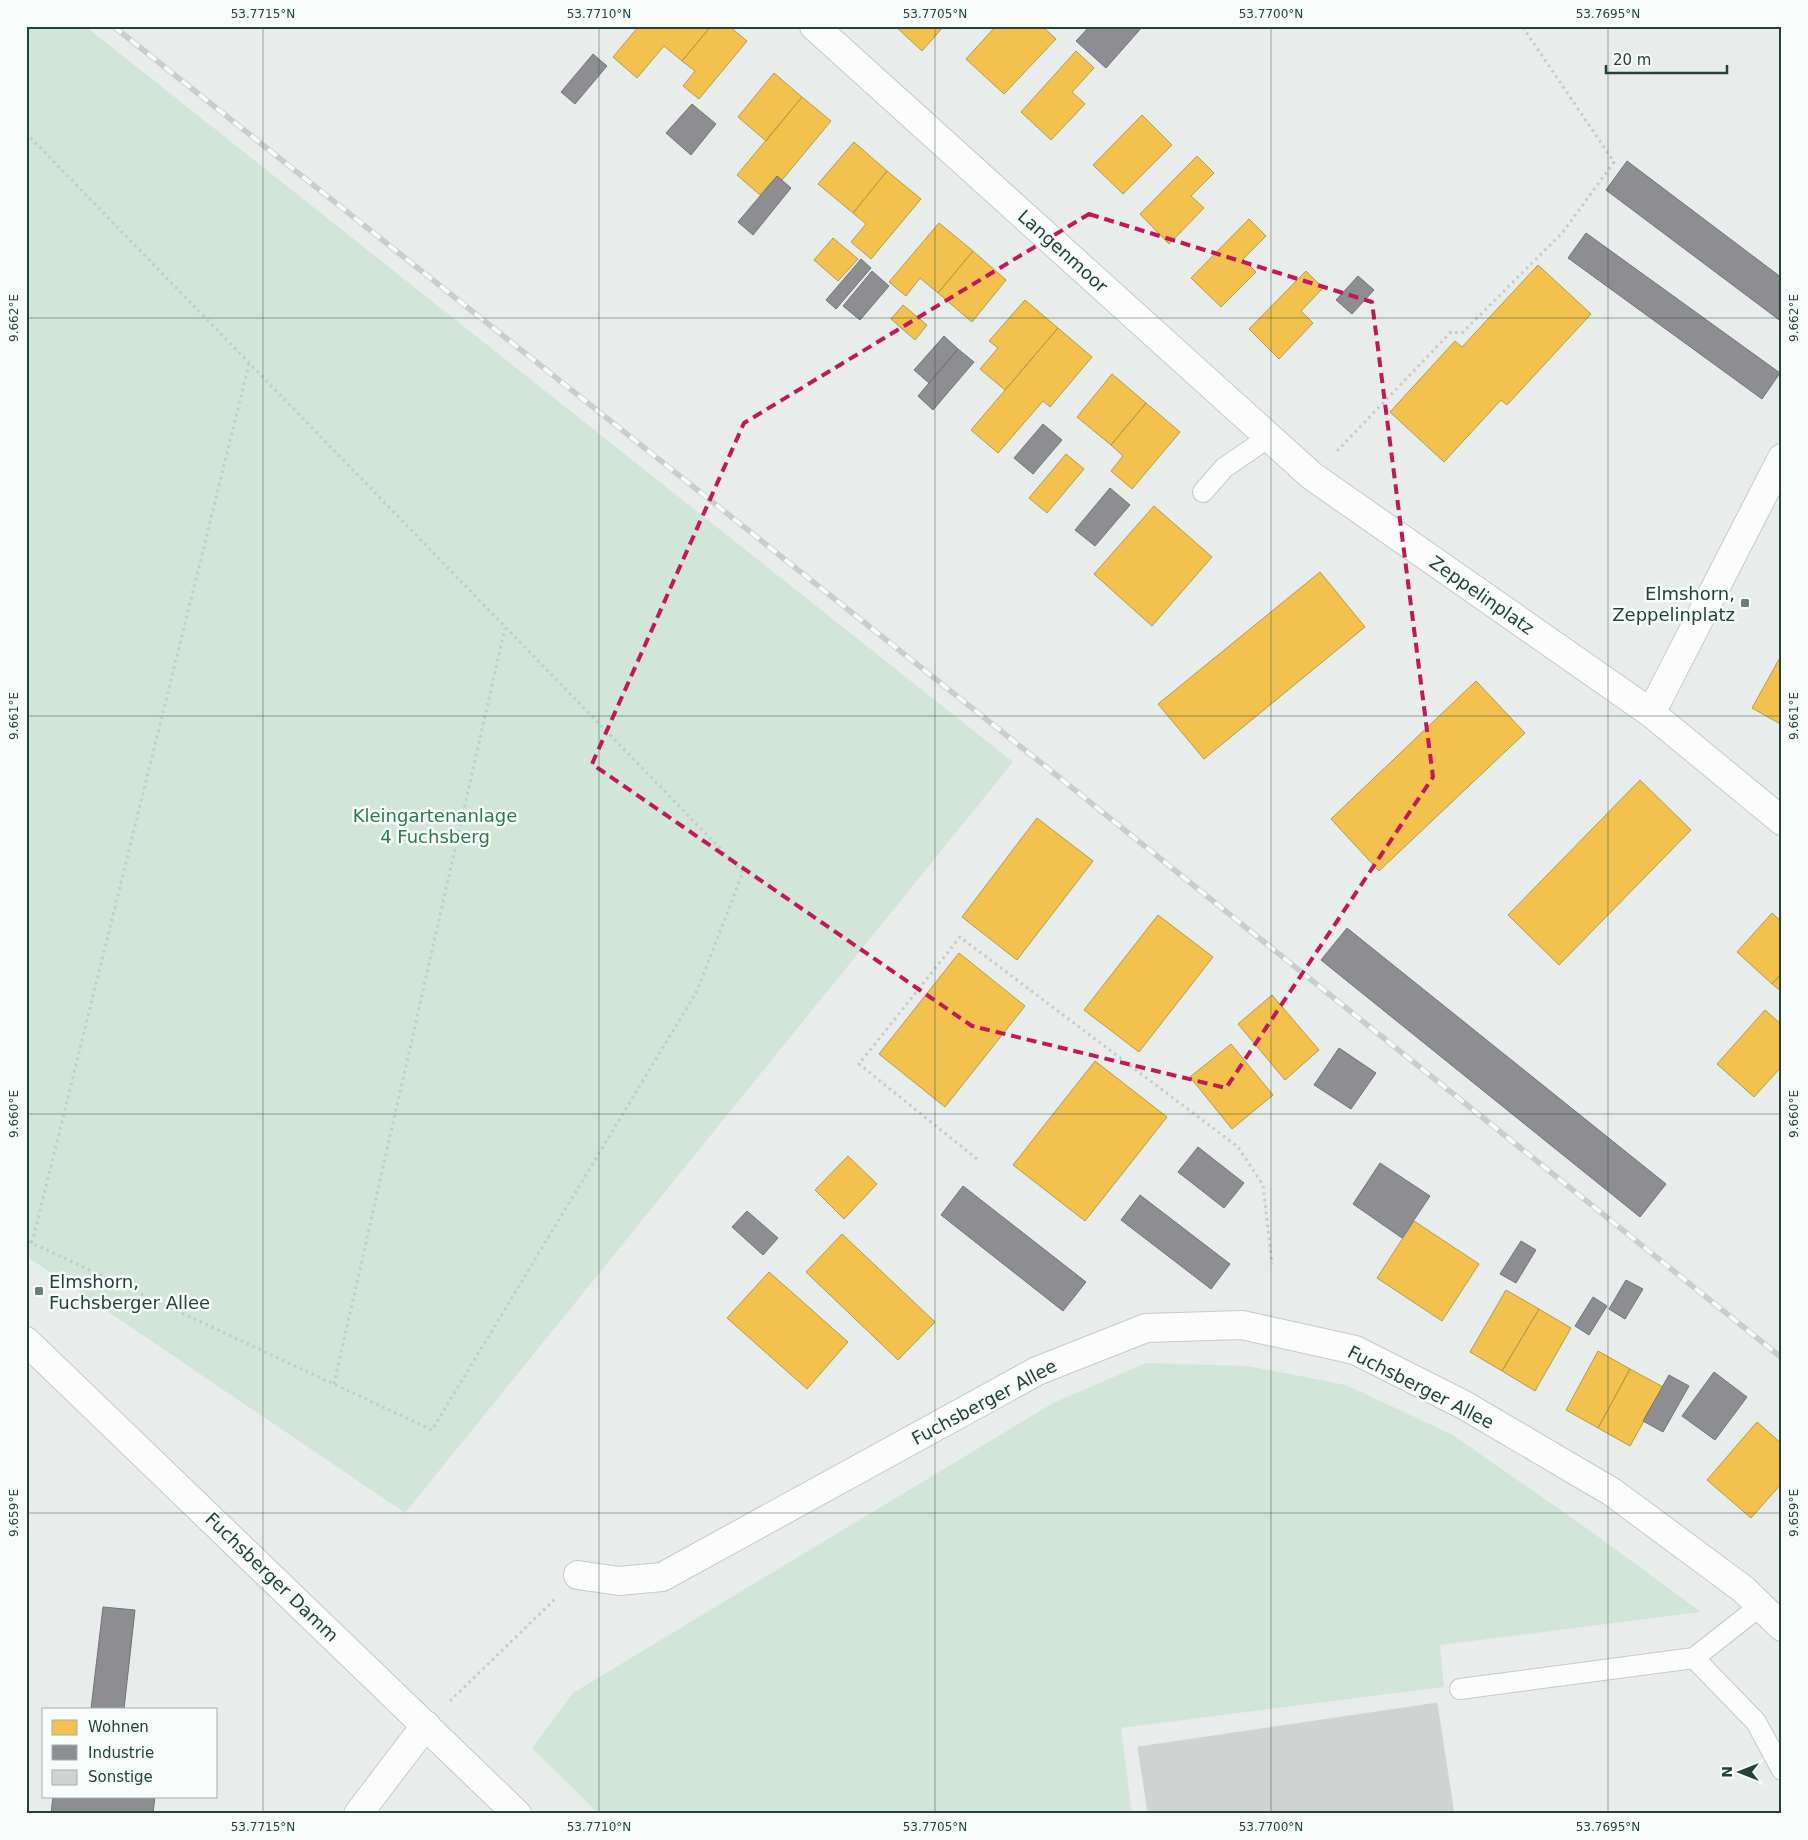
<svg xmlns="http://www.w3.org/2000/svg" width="1808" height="1840" font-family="'DejaVu Sans',sans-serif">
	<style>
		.green { fill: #d1e6d8 }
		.homes { fill: #f2c14e; stroke: #b49b48 }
		.industry { fill: #8d8d92; stroke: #6e7678 }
		.building { fill: #cfd4d2; stroke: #d1d6d4 }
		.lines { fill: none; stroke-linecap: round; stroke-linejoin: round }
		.lane-casing { stroke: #c5cac8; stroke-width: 22 }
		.street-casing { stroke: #c5cac8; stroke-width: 30 }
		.secondary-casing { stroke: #c3cbc8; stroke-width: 30 }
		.path { stroke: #c3ccca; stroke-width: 3; stroke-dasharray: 2.5 4; stroke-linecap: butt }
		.lane { stroke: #fcfcfc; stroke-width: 20 }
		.street { stroke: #fcfcfc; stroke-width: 28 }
		.secondary { stroke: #fcfcfc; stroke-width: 28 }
		.rail-casing { stroke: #c9cdcc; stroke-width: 5.5 }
		.rail { stroke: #f7fbf9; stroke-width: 4; stroke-dasharray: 11; stroke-linecap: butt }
		.marked { fill: none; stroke: #c2185b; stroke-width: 4; stroke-dasharray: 10 6; stroke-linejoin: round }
		.ticks { fill: none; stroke: #24423a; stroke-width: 1; stroke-opacity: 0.45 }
		.poi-dot { fill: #697e78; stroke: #f7fbf9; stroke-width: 2 }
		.labels { text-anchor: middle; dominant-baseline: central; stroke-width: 5; stroke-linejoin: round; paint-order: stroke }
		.street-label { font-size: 18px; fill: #24423a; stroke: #f7fbf9 }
		.poi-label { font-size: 18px; fill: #24423a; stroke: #f7fbf9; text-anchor: end }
		.park-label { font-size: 18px; fill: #2d7a4b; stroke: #f7fbf9 }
		.neatline { fill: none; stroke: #24423a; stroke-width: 2 }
		.ticks-label { font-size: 12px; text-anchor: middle; fill: #24423a }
	</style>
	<rect width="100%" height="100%" fill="#e8edeb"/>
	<!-- green -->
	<path class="green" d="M 26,26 L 85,26 L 1013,762 L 405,1513 L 26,1256 Z
		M 1146,1363 L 1248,1366 L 1346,1385 L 1453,1435 L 1585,1527 L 1701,1612 L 1440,1645 L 1444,1687 L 1121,1728 L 1132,1814 L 599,1814 L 532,1748 L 573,1693 L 1053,1403 Z"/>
	<!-- homes -->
	<path class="homes" d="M 639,26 L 711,26 L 682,61 L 664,46 L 637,78 L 613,57 Z
		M 711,26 L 729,26 L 747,41 L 699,99 L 683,86 L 695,71 L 682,61 Z
		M 895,26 L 944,26 L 922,51 Z
		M 996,26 L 1042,26 L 1056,39 L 1004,94 L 966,59 Z
		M 1076,51 L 1094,68 L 1072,92 L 1085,104 L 1051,140 L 1021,112 Z
		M 774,73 L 802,97 L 766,141 L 738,117 Z
		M 802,97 L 831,121 L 782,180 L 777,176 L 760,195 L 737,175 Z
		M 1142,115 L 1172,145 L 1123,194 L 1093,165 Z
		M 854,142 L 887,171 L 853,213 L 818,184 Z
		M 1197,156 L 1214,173 L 1191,196 L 1204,208 L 1169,244 L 1140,214 Z
		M 887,171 L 921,199 L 871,259 L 851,242 L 866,224 L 853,213 Z
		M 1249,219 L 1266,236 L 1243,259 L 1256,272 L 1221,307 L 1191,278 Z
		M 939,223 L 973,251 L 938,293 L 920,278 L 906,296 L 889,282 Z
		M 833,238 L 858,259 L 838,281 L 814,260 Z
		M 973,251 L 1006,280 L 972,322 L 938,293 Z
		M 1538,265 L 1591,314 L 1507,405 L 1501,400 L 1444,462 L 1390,412 L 1455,341 L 1462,347 Z
		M 1306,271 L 1323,288 L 1301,311 L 1313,323 L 1279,359 L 1249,329 Z
		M 1025,300 L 1058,328 L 1005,390 L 980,369 L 998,348 L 989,341 Z
		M 903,305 L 927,325 L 915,340 L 891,319 Z
		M 1058,328 L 1092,357 L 1050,407 L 1043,401 L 998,453 L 971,430 Z
		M 1112,374 L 1146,403 L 1111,445 L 1077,417 Z
		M 1146,403 L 1180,432 L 1132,489 L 1111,471 L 1123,456 L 1111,445 Z
		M 1066,454 L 1084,469 L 1047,513 L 1029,498 Z
		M 1154,506 L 1212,557 L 1152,626 L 1094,574 Z
		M 1320,572 L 1365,627 L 1204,759 L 1158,704 Z
		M 1782,654 L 1782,725 L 1752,708 Z
		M 1476,681 L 1525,733 L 1379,871 L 1331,819 Z
		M 1640,780 L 1691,830 L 1559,965 L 1508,915 Z
		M 1037,818 L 1093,861 L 1017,960 L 962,917 Z
		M 1772,913 L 1782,922 L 1782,973 L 1772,984 L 1737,952 Z
		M 1158,915 L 1213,957 L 1139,1052 L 1084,1010 Z
		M 959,953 L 1025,1006 L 945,1107 L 879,1054 Z
		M 1782,973 L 1782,992 L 1772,984 Z
		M 1272,995 L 1319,1050 L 1285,1080 L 1238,1024 Z
		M 1765,1010 L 1782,1025 L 1782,1066 L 1754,1097 L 1717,1064 Z
		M 1231,1044 L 1273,1095 L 1232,1129 L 1190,1077 Z
		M 1095,1061 L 1167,1117 L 1085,1221 L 1013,1165 Z
		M 848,1156 L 877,1184 L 844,1219 L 815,1190 Z
		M 1414,1221 L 1479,1264 L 1442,1321 L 1377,1278 Z
		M 842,1234 L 935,1322 L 898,1360 L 806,1272 Z
		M 769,1272 L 848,1342 L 807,1389 L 727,1318 Z
		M 1506,1290 L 1539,1309 L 1502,1371 L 1470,1352 Z
		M 1539,1309 L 1571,1328 L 1535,1391 L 1502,1371 Z
		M 1598,1351 L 1630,1369 L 1598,1428 L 1566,1410 Z
		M 1630,1369 L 1663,1387 L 1630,1446 L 1598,1428 Z
		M 1757,1422 L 1782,1444 L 1782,1483 L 1751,1518 L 1707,1480 Z"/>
	<!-- industry -->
	<path class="industry" d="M 1090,26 L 1143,26 L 1106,68 L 1076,41 Z
		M 593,54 L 607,66 L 575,104 L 561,92 Z
		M 692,104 L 716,124 L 691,155 L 666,133 Z
		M 1627,161 L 1782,278 L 1782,322 L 1606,190 Z
		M 777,176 L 791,188 L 753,235 L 738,222 Z
		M 1586,233 L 1780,373 L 1762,399 L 1568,258 Z
		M 861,259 L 871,268 L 836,309 L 826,300 Z
		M 872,271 L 889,286 L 860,320 L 843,306 Z
		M 1358,276 L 1374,290 L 1352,314 L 1336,300 Z
		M 944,336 L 958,349 L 929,383 L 914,370 Z
		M 958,349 L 974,362 L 933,410 L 918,396 Z
		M 1043,424 L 1062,440 L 1033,474 L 1014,458 Z
		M 1110,488 L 1130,505 L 1095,546 L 1075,530 Z
		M 1347,928 L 1666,1184 L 1640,1217 L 1321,960 Z
		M 1339,1048 L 1376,1073 L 1351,1109 L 1314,1085 Z
		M 1198,1147 L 1244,1183 L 1224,1208 L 1178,1172 Z
		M 1380,1163 L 1430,1196 L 1402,1238 L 1353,1204 Z
		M 963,1186 L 1086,1282 L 1063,1311 L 941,1215 Z
		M 1140,1195 L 1230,1264 L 1211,1289 L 1121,1220 Z
		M 747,1211 L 778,1238 L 763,1255 L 732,1227 Z
		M 1521,1241 L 1536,1250 L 1516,1283 L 1500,1274 Z
		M 1626,1280 L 1643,1289 L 1625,1319 L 1609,1309 Z
		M 1593,1297 L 1607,1306 L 1589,1335 L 1575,1326 Z
		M 1714,1372 L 1747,1397 L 1715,1440 L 1682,1416 Z
		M 1669,1375 L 1689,1386 L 1663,1432 L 1643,1421 Z
		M 103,1607 L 135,1610 L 124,1709 L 91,1709 Z
		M 53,1796 L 155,1796 L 153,1814 L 51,1814 Z"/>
	<!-- building -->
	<path class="building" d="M 1437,1703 L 1454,1814 L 1148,1814 L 1138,1747 Z"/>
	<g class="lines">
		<!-- lane casing -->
		<g class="lane-casing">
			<path id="lane" d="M 1203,492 L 1224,468 L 1269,437
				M 1694,1658 L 1756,1722 L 1782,1770
				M 1460,1689 L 1694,1658 L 1760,1606"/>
		</g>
		<!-- street casing -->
		<g class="street-casing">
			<path id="street" d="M 814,26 L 1312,476 L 1651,713 L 1782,821
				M 1651,713 L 1782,458
				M 578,1575 L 619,1581 L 662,1577 L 1037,1371 L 1146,1328 L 1242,1325 L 1355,1350 L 1464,1405 L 1612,1492 L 1743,1589 L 1782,1627
				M 358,1814 L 426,1725"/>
		</g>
		<!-- secondary casing -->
		<g class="secondary-casing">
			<path id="secondary" d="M 26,1341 L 517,1814"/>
		</g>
		<!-- path -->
		<path class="path" d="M 26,133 L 743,872 L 697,991 L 432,1430 L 32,1243 L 26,1239
			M 1337,451 L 1451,332 L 1462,333 L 1563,232 L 1614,162 L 1522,26
			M 977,1159 L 859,1064 L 960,937 L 1238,1147 L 1263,1185 L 1272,1264
			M 32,1243 L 249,364
			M 334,1384 L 505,628
			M 450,1701 L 555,1599"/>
		<!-- lane -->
		<use href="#lane" class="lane"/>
		<!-- street -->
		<use href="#street" class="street"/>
		<!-- secondary -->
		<use href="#secondary" class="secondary"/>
		<!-- rail casing -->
		<g class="rail-casing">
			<path id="rail" d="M 113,26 L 1035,758 L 1782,1358"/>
		</g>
		<!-- rail -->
		<use href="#rail" class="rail"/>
	</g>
	<!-- marked area -->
	<path class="marked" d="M 1089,214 L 1372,302 L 1433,777 L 1226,1088 L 972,1026 L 592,764 L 744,423 Z"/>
	<!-- ticks -->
	<path class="ticks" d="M 263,26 L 263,1814M 599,26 L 599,1814M 935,26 L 935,1814M 1271,26 L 1271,1814M 1608,26 L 1608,1814M 26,318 L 1782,318M 26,716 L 1782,716M 26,1114 L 1782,1114M 26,1513 L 1782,1513"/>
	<!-- markers -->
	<g class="poi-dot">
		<rect x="1740" y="598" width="10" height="10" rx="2.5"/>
		<rect x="34" y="1286" width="10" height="10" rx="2.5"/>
	</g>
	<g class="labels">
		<!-- street labels -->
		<g class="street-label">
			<text transform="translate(1063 251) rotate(42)">Langenmoor</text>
			<text transform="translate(1482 595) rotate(35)">Zeppelinplatz</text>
			<text transform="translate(1421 1387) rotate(27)">Fuchsberger Allee</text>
			<text transform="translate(984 1402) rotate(-28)">Fuchsberger Allee</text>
			<text transform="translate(272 1577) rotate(44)">Fuchsberger Damm</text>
		</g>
		<!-- poi labels -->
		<g class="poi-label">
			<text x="1735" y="593">Elmshorn,<tspan x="1735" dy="21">Zeppelinplatz</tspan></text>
			<text x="49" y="1281" text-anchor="start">Elmshorn,<tspan x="49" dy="21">Fuchsberger Allee</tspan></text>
		</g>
		<!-- park labels -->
		<g class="park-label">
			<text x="435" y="815">Kleingartenanlage<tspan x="435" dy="21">4 Fuchsberg</tspan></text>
		</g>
	</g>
	<!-- border -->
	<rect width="1808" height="1840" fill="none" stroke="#f7fbf9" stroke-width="55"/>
	<!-- legend -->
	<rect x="42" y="1708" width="175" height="90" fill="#f7fbf9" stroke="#a3b1ad"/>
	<rect x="52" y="1720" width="25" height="15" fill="#f2c14e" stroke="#a3b1ad"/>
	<text x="88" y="1732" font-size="15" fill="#24423a">Wohnen</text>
	<rect x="52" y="1745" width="25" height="15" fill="#8d8d92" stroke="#a3b1ad"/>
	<text x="88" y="1758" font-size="15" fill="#24423a">Industrie</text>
	<rect x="52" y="1770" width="25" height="15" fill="#cfd4d2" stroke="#a3b1ad"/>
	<text x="88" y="1782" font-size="15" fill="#24423a">Sonstige</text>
	<!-- north arrow -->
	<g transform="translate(1740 1772) rotate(270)" stroke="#f7fbf9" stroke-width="4" paint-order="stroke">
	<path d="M0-4L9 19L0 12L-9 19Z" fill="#24423a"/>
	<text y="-8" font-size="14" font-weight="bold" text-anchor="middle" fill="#24423a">N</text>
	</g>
	<!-- scale -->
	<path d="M1606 65v8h121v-8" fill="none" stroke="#24423a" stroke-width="2.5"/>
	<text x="1613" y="65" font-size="15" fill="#24423a" stroke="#f7fbf9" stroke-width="4" paint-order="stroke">20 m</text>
	<rect x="28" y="28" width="1752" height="1784" class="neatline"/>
	<g class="ticks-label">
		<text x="263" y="18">53.7715°N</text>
		<text x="599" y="18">53.7710°N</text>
		<text x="935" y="18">53.7705°N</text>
		<text x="1271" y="18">53.7700°N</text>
		<text x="1608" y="18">53.7695°N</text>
		<text transform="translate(1794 318) rotate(-90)" y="4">9.662°E</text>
		<text transform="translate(14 318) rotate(-90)" y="4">9.662°E</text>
		<text transform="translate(1794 716) rotate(-90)" y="4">9.661°E</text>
		<text transform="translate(14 716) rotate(-90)" y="4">9.661°E</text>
		<text transform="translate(1794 1114) rotate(-90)" y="4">9.660°E</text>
		<text transform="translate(14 1114) rotate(-90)" y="4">9.660°E</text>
		<text transform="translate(1794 1513) rotate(-90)" y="4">9.659°E</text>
		<text transform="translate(14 1513) rotate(-90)" y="4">9.659°E</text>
		<text x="263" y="1831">53.7715°N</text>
		<text x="599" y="1831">53.7710°N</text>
		<text x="935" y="1831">53.7705°N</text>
		<text x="1271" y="1831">53.7700°N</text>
		<text x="1608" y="1831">53.7695°N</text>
	</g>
</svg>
